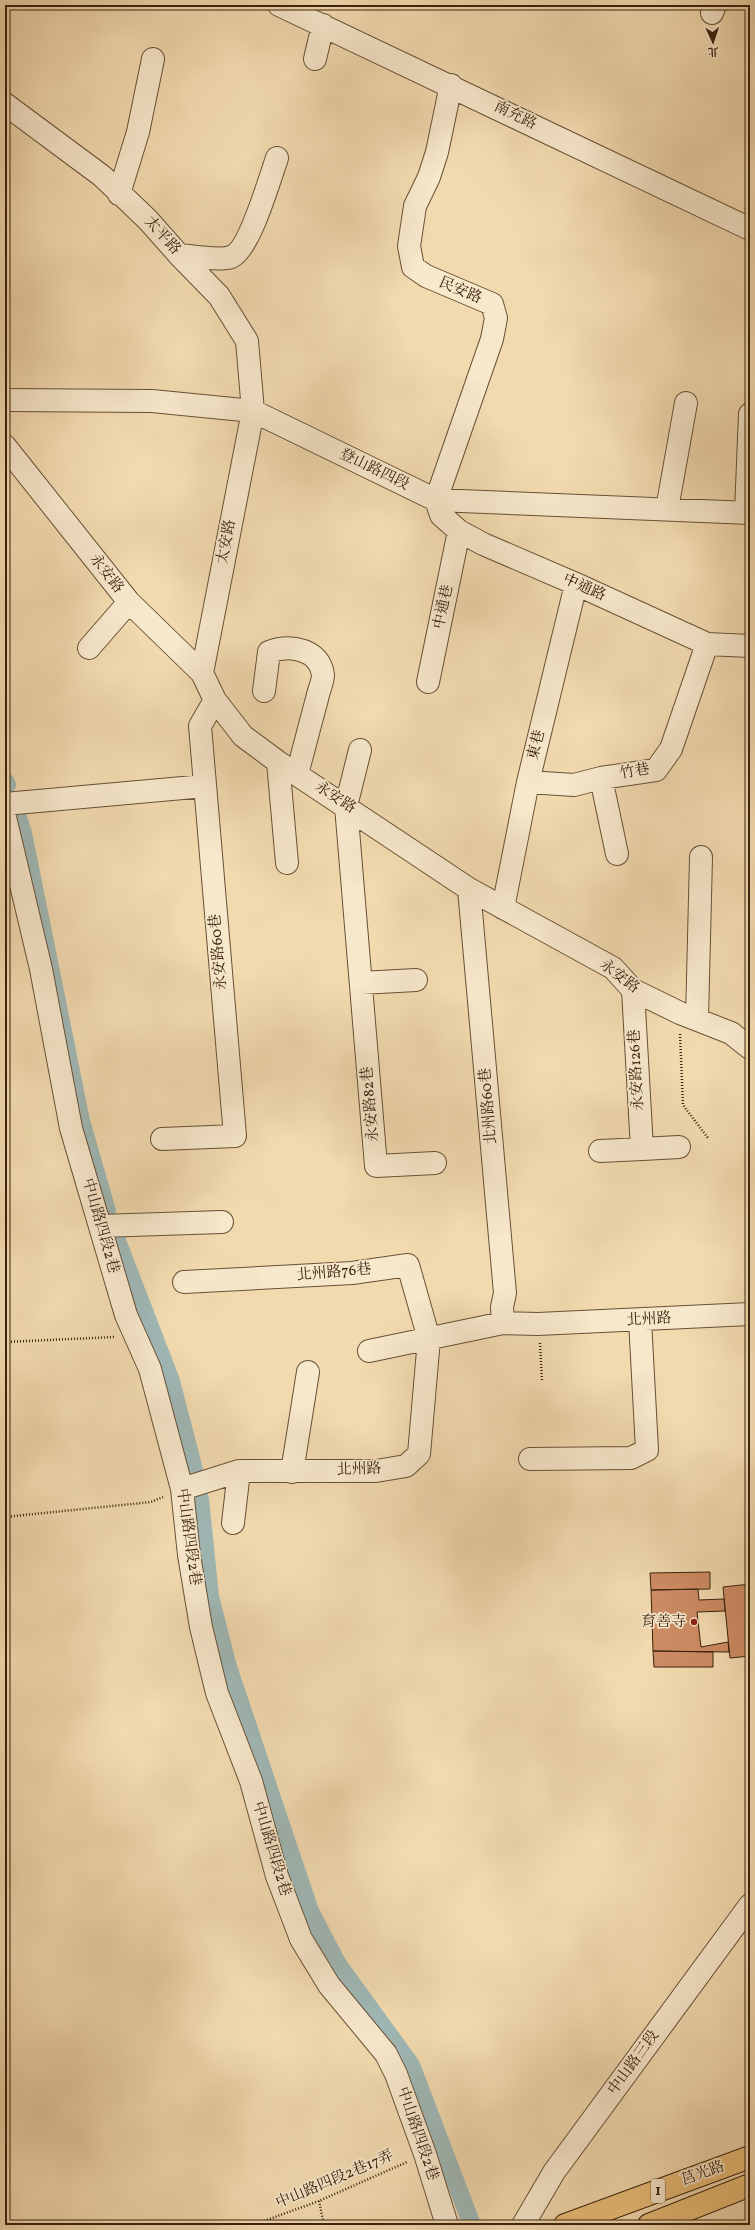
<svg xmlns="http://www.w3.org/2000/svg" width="755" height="2230" font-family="Vollkorn,'Noto Serif TC',serif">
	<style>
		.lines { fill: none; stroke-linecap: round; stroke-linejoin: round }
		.canal { stroke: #9fb8b6; stroke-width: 18 }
		.building { fill: #ce8c64; stroke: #39220d }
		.minor-casing { stroke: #675036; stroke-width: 24 }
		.major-casing { stroke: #39220d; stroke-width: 24 }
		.path { stroke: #39220d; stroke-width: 2.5; stroke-dasharray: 1 2; stroke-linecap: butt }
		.minor { stroke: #f7e7cb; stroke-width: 22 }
		.major { stroke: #e9bd78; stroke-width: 22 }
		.poi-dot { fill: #8f2418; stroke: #f7e7cb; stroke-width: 1.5 }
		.labels { text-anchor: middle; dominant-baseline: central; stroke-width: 3.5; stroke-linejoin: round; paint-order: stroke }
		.shield { fill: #f7e7cb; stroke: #725d46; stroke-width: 1 }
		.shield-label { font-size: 14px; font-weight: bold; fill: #39220d }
		.street-label { font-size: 15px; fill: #39220d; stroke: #f7e7cb }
		.poi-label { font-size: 15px; fill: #39220d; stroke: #f7e7cb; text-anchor: end }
	</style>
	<rect width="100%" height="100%" fill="#f2daaf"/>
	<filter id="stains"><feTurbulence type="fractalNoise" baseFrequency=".005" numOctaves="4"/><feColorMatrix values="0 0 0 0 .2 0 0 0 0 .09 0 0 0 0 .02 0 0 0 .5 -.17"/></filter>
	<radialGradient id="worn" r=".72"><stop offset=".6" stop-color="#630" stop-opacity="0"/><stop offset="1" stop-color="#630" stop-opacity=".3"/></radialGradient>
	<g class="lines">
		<!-- canal -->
		<path class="canal" d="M 5,781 L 7,785
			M 17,814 L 23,833 L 81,1121 L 107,1211
			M 116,1238 L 171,1381 L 194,1470
			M 200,1499 L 210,1596 L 228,1667 L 310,1911 L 337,1963 L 411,2065 L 472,2225"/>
	</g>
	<!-- building -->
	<path class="building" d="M 710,1572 L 710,1589 L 651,1590 L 650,1573 Z
		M 750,1584 L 750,1656 L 730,1658 L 723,1587 Z
		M 698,1589 L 699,1600 L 724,1599 L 725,1611 L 697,1612 L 701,1647 L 728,1642 L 729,1652 L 653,1651 L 651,1590 Z
		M 653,1651 L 713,1652 L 713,1667 L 654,1667 Z
		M 316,2222 L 316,2225 L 304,2225 Z"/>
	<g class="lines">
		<!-- minor casing -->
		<g class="minor-casing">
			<path id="minor" d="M 279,5 L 750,229
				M 712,13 L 715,5
				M 315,59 L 323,25
				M 451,85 L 437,152 L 429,177 L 415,206 L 409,246 L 413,267 L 426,276 L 492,304 L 496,318 L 492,339 L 436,500 L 441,515 L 459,531 L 483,544 L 576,584 L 707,644 L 750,646
				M 5,104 L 102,176 L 148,220 L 179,255 L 219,296 L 247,341 L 253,411 L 202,673
				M 119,194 L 138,132 L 153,59
				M 179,255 C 192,256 219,261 231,257 C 249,251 270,178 277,158
				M 5,400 L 152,401 L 253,411 L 436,500 L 750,513
				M 5,446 L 129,602 L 202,673 L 215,700 L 243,736 L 278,762 L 469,889 L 613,968 L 633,990 L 680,1013 L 731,1033 L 750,1048
				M 667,509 L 686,403
				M 746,512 L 750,414
				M 89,648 L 129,602
				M 428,682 L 459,531
				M 264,691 L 269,652 C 290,644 320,649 323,675 C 323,682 318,692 317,699 C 310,724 304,749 297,774
				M 360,750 L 346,806 L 376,1166 L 435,1163
				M 278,762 L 287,863
				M 601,778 L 617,854
				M 528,782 L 574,785 L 601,778 L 656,770 L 671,749 L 707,644
				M 5,804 L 205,786
				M 5,817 L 41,969 L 71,1128 L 126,1315 L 150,1369 L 182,1489 L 189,1555 L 201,1627 L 217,1693 L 251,1781 L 277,1876 L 301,1939 L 329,1985 L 386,2054 L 396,2074 L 425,2154 L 447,2225
				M 469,889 L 505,1293 L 502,1307 L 503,1323
				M 503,908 L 528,782 L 576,584
				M 361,983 L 416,980
				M 697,1019 L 701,857
				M 162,1139 L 235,1136 L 200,726 L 215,700
				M 642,1149 L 679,1147
				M 600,1151 L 642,1149 L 633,990
				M 100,1226 L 222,1222
				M 369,1351 L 503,1323 L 538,1324 L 750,1314
				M 530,1459 L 631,1458 L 647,1450 L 640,1320
				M 292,1472 L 308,1372
				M 182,1489 L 239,1471 L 376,1471 L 406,1466 L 419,1454 L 429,1339 L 408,1265 L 352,1273 L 184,1282
				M 233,1523 L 239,1471
				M 523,2225 L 554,2172 L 750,1905"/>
		</g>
		<!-- major casing -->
		<g class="major-casing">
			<path id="major" d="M 565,2225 L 750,2157
				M 649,2225 L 750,2185"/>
		</g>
		<!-- path -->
		<path class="path" d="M 680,1034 L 683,1105 L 708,1138
			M 5,1342 L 114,1337
			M 540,1343 L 542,1381
			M 5,1517 L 151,1502 L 163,1497
			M 319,2201 L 324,2225
			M 253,2225 L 319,2201 L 407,2162"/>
		<!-- minor -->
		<use href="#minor" class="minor"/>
		<!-- major -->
		<use href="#major" class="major"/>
	</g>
	<!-- markers -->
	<circle class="poi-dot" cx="694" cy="1622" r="4"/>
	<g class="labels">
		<!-- shield labels -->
		<rect class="shield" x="651" y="2179" width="14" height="24" rx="3"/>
		<g class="shield-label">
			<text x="658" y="2191">1</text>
		</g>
		<!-- street labels -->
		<g class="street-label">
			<text transform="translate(515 116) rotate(26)">南充路</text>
			<text transform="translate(162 236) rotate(48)">太平路</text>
			<text transform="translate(460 291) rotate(23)">民安路</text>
			<text transform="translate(374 470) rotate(26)">登山路四段</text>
			<text transform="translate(227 542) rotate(-79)">太安路</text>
			<text transform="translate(106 574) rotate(52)">永安路</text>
			<text transform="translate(584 588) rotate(24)">中通路</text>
			<text transform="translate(444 607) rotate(-78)">中通巷</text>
			<text transform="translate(537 745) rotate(-76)">東巷</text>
			<text transform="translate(635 772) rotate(-10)">竹巷</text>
			<text transform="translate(335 798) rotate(33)">永安路</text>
			<text transform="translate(219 952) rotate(-95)">永安路60巷</text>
			<text transform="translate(619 977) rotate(37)">永安路</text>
			<text transform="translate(637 1070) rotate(-93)">永安路126巷</text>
			<text transform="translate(371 1104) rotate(-95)">永安路82巷</text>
			<text transform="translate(489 1106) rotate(-95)">北州路60巷</text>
			<text transform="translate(100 1226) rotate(74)">中山路四段2巷</text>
			<text transform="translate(334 1273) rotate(-5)">北州路76巷</text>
			<text transform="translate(649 1320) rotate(-3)">北州路</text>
			<text transform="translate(359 1470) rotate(-2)">北州路</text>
			<text transform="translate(188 1537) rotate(82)">中山路四段2巷</text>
			<text transform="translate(271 1849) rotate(73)">中山路四段2巷</text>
			<text transform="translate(634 2063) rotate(-54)">中山路三段</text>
			<text transform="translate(417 2134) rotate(71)">中山路四段2巷</text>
			<text transform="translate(703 2174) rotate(-20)">莒光路</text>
			<text transform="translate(335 2180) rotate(-23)">中山路四段2巷17弄</text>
		</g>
		<!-- poi labels -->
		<g class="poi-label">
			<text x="686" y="1622">育善寺</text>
		</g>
	</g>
	<!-- margin -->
	<rect width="755" height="2230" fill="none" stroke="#f2daaf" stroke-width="20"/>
	<rect x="6" y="6" width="743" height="2218" fill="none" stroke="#39220d" stroke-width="2"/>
	<rect x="10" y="10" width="735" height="2210" fill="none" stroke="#39220d"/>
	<!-- north arrow -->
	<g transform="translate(713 42) rotate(177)" stroke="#f7e7cb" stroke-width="3" paint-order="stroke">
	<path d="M0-3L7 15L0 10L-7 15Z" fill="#39220d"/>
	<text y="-6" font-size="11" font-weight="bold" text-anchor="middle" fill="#39220d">北</text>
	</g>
	<rect width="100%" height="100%" filter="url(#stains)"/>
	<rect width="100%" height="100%" fill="url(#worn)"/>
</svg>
